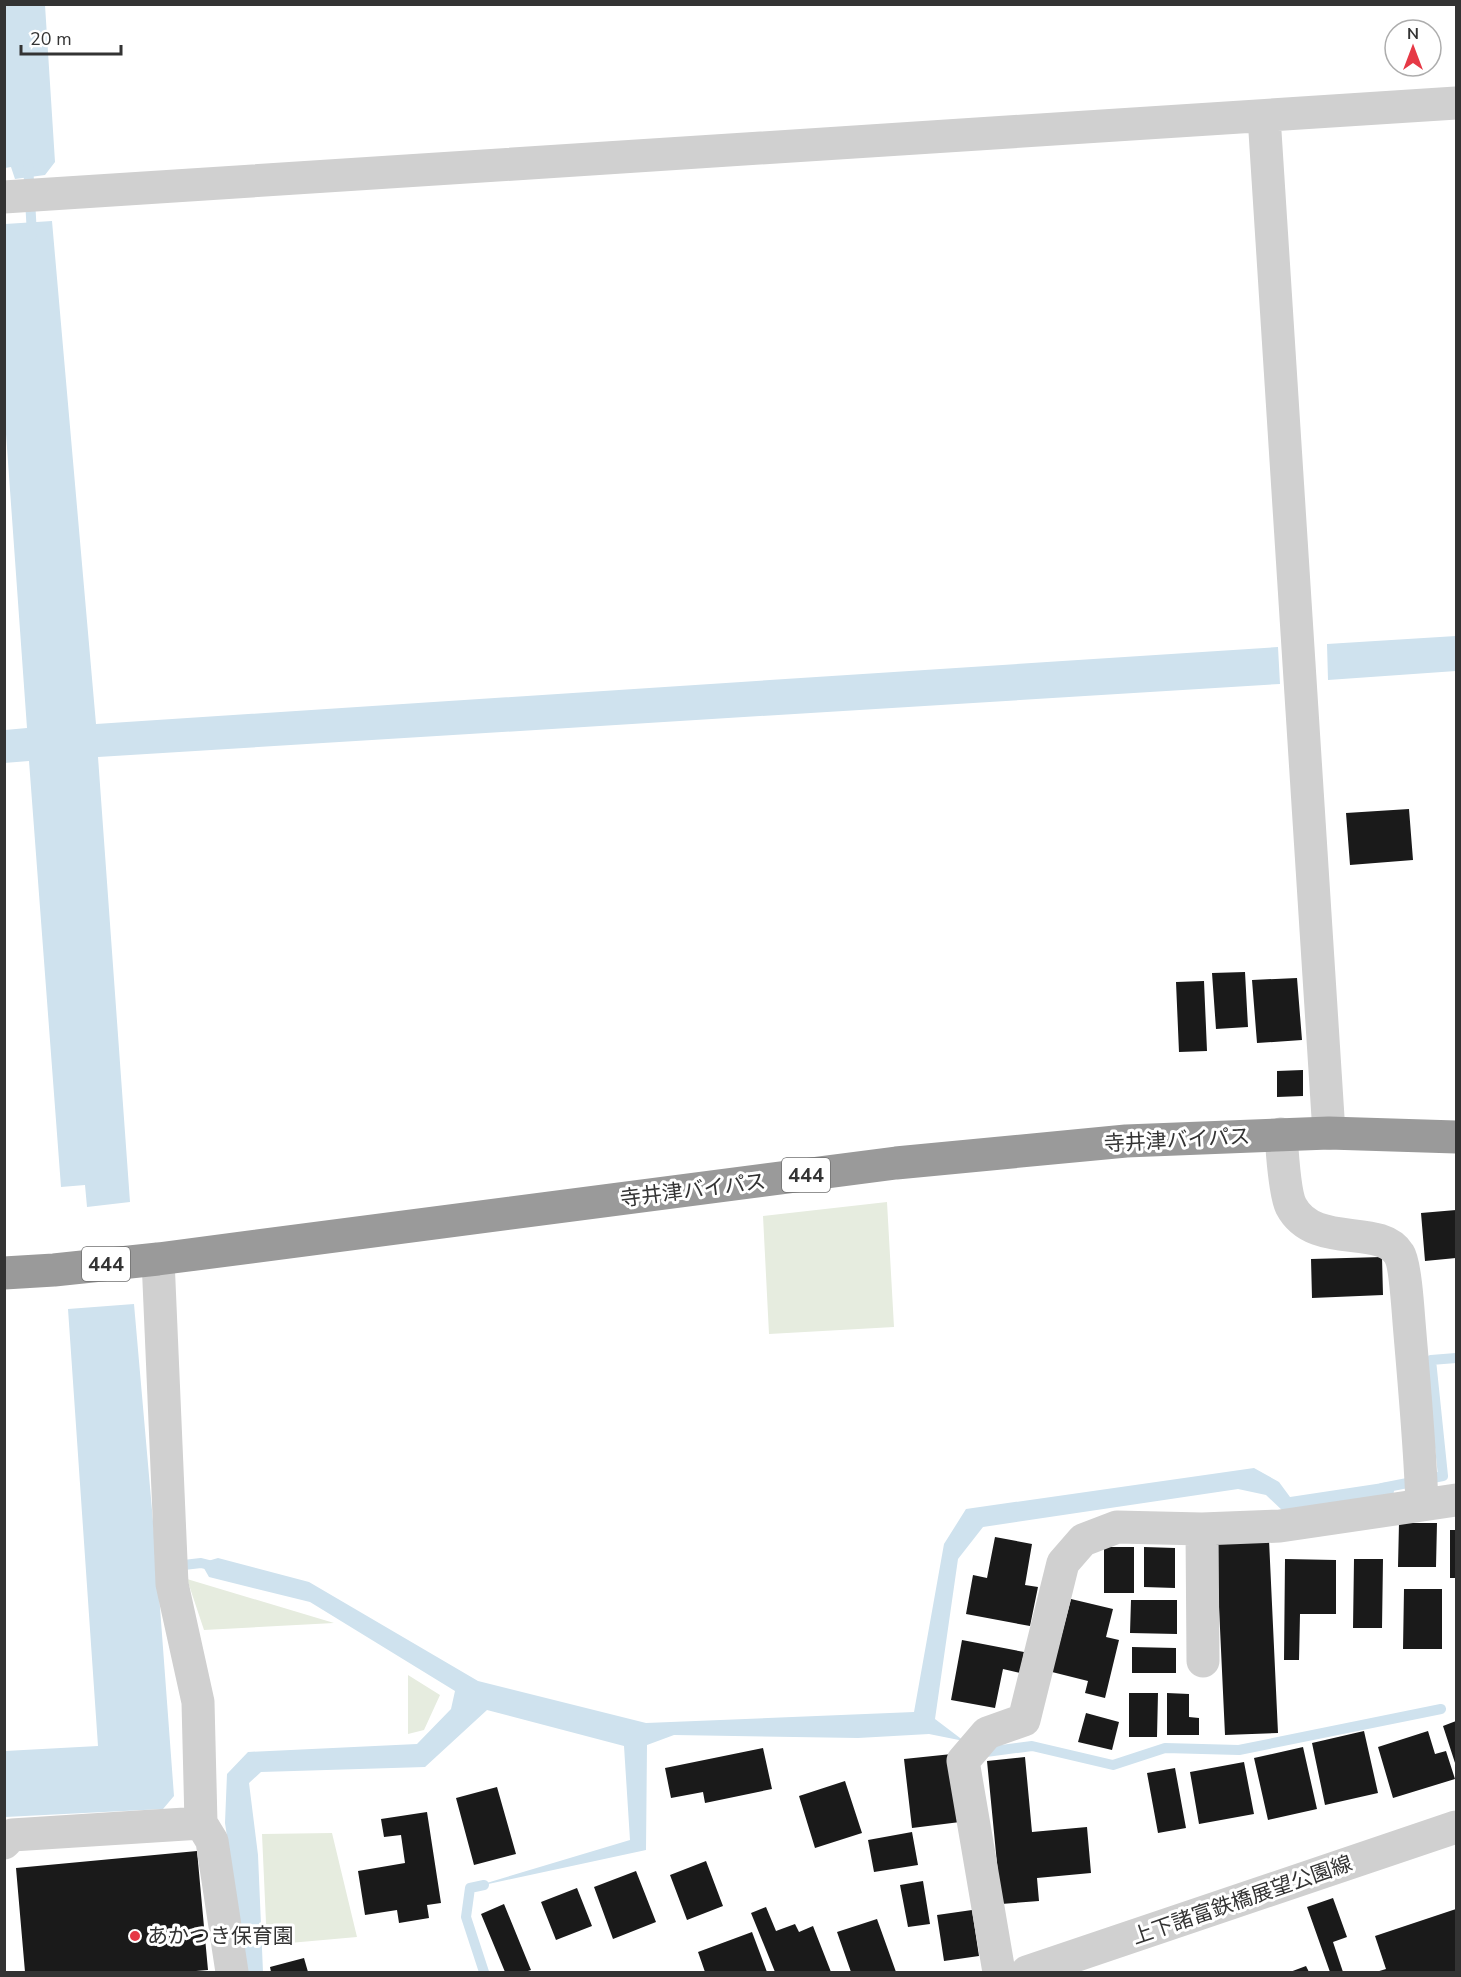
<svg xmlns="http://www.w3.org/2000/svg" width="1461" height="1977" font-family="'Nunito Sans','Noto Sans JP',sans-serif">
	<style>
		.green { fill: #e6ecdf }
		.water { fill: #cfe2ee }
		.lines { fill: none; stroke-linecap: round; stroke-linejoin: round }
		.stream { stroke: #cfe2ee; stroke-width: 10 }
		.building { fill: #1a1a1a }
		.minor { stroke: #d0d0d0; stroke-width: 33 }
		.highway { stroke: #9a9a9a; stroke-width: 33 }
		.poi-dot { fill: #e63946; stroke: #fff; stroke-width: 2 }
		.labels { text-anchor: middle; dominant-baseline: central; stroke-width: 6; stroke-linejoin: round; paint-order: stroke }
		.shield { fill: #fff; stroke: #707070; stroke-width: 1.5 }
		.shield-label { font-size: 20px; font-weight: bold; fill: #333 }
		.street-label { font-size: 21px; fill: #333; stroke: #fff }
		.poi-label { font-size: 21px; fill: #333; stroke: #fff; text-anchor: start }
	</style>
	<rect width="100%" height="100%" fill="#fff"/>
	<!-- green -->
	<path class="green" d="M 887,1202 L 894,1327 L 769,1334 L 763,1216 Z
		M 187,1579 L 334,1623 L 204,1630 Z
		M 408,1675 L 440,1695 L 424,1730 L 408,1734 Z
		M 332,1833 L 357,1937 L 267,1945 L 262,1834 Z"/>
	<!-- water -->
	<path class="water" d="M 5,4 L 45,5 L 55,162 L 45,175 L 15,179 L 11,167 L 5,168 Z
		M 52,221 L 96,724 L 1278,647 L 1280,684 L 98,757 L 130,1202 L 87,1207 L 85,1185 L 61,1187 L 29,761 L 4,763 L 5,730 L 27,728 L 5,420 L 5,224 Z
		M 1456,636 L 1456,671 L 1328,680 L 1327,644 Z
		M 134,1304 L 157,1567 L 174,1796 L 163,1809 L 5,1817 L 5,1751 L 98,1746 L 68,1309 Z
		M 1254,1468 L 1279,1482 L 1290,1497 L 1396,1481 L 1393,1496 L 1284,1512 L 1266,1495 L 1238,1489 L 983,1527 L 958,1559 L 935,1719 L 964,1741 L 929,1734 L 858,1738 L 674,1735 L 647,1745 L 646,1850 L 470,1888 L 630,1840 L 624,1746 L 487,1710 L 425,1767 L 261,1772 L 249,1783 L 258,1855 L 263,1972 L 247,1972 L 225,1823 L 227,1774 L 248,1752 L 417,1744 L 451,1709 L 455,1691 L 310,1602 L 209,1577 L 201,1563 L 218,1558 L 309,1582 L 478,1681 L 646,1723 L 914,1712 L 944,1544 L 966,1509 Z"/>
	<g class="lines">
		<!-- stream -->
		<path class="stream" d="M 28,164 L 32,235
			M 1382,1488 L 1443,1476 L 1431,1360 L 1456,1358
			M 175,1566 L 201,1563 L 213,1566
			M 986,1752 L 1032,1746 L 1113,1765 L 1165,1748 L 1239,1750 L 1441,1709
			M 484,1885 L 470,1888 L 466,1917 L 484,1972"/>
	</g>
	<!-- building -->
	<path class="building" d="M 1409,809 L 1413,860 L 1350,865 L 1346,813 Z
		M 1245,972 L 1248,1027 L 1216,1029 L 1212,973 Z
		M 1297,978 L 1302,1040 L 1257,1043 L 1252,980 Z
		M 1204,981 L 1207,1051 L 1179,1052 L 1176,982 Z
		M 1303,1070 L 1303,1096 L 1277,1097 L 1277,1071 Z
		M 1456,1210 L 1456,1258 L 1425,1261 L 1421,1213 Z
		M 1382,1257 L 1383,1295 L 1312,1298 L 1311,1259 Z
		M 1399,1523 L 1437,1523 L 1436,1567 L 1398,1567 Z
		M 1450,1530 L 1456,1530 L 1456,1578 L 1450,1578 Z
		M 995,1537 L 1032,1544 L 1025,1585 L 1038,1587 L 1030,1626 L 966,1614 L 973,1575 L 987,1578 Z
		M 1269,1540 L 1278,1733 L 1225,1735 L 1216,1543 Z
		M 1104,1547 L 1134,1547 L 1134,1593 L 1104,1593 Z
		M 1144,1547 L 1175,1548 L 1175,1588 L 1144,1587 Z
		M 1285,1559 L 1336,1560 L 1336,1614 L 1300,1614 L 1299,1660 L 1284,1660 Z
		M 1354,1559 L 1383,1559 L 1382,1628 L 1353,1628 Z
		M 1404,1589 L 1442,1589 L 1442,1649 L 1403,1649 Z
		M 1071,1599 L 1113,1609 L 1106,1637 L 1119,1640 L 1105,1698 L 1085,1693 L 1088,1681 L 1052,1672 Z
		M 1131,1600 L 1177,1600 L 1177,1634 L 1130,1633 Z
		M 962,1640 L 1024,1652 L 1020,1673 L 1003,1669 L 995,1708 L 951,1700 Z
		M 1132,1647 L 1176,1648 L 1176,1673 L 1132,1673 Z
		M 1129,1693 L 1158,1693 L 1157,1737 L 1129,1737 Z
		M 1167,1693 L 1189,1694 L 1189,1717 L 1199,1718 L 1199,1735 L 1167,1735 Z
		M 1086,1713 L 1119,1722 L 1112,1750 L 1078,1742 Z
		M 1456,1721 L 1456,1766 L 1443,1726 Z
		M 1364,1731 L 1378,1793 L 1325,1805 L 1312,1743 Z
		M 1428,1731 L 1435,1754 L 1446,1751 L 1455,1779 L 1393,1798 L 1378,1747 Z
		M 1303,1747 L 1317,1809 L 1268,1820 L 1254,1758 Z
		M 763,1748 L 772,1789 L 705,1803 L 703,1792 L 671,1798 L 665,1768 Z
		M 952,1754 L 960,1822 L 912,1828 L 904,1759 Z
		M 1025,1757 L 1032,1832 L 1087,1827 L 1091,1873 L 1037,1878 L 1039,1901 L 1001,1904 L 987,1761 Z
		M 1244,1762 L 1254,1814 L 1199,1824 L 1190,1772 Z
		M 1175,1768 L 1186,1828 L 1158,1833 L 1147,1773 Z
		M 845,1781 L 862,1833 L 815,1848 L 799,1796 Z
		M 497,1787 L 516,1854 L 474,1865 L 456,1798 Z
		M 427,1812 L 441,1903 L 427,1905 L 429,1918 L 399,1923 L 397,1910 L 365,1915 L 358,1871 L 405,1863 L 401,1835 L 384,1837 L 381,1819 Z
		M 912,1832 L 918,1865 L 874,1872 L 868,1840 Z
		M 197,1851 L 208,1970 L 184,1972 L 25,1972 L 16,1868 Z
		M 706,1861 L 723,1906 L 687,1920 L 670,1875 Z
		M 636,1871 L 656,1922 L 613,1939 L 594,1887 Z
		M 923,1881 L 930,1924 L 908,1927 L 900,1885 Z
		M 577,1888 L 592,1926 L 556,1940 L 541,1902 Z
		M 1333,1898 L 1347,1937 L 1333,1942 L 1343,1972 L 1330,1972 L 1307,1907 Z
		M 504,1904 L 531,1970 L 525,1972 L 505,1972 L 481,1914 Z
		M 766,1907 L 776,1931 L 795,1924 L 799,1932 L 813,1926 L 831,1972 L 775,1972 L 751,1913 Z
		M 1456,1909 L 1456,1972 L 1376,1972 L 1386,1969 L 1375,1936 Z
		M 972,1910 L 979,1956 L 944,1961 L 937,1915 Z
		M 877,1919 L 896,1972 L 851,1972 L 837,1932 Z
		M 752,1932 L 767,1972 L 705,1972 L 698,1952 Z
		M 304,1958 L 308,1972 L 271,1972 L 270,1967 Z
		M 1306,1966 L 1309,1972 L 1290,1972 Z"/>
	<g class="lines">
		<!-- minor -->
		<path class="minor" d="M 1264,116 L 1329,1133
			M 4,197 L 1456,103
			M 1281,1134 C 1282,1150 1285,1194 1291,1206 C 1314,1250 1380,1223 1399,1254 C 1405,1263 1408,1309 1409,1322 C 1414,1383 1420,1444 1422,1505
			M 158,1259 L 172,1584 L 198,1702 L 201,1823 L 212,1841 L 232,1972
			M 1202,1529 L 1203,1661
			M 4,1843 L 12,1835 L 201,1823
			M 999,1972 L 963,1761 L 987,1733 L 1024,1720 L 1063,1563 L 1083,1540 L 1117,1527 L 1202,1529 L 1280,1526 L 1456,1500
			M 1027,1972 L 1456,1827"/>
		<!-- highway -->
		<path class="highway" d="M 4,1273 L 54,1270 L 158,1259 L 896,1163 L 1126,1141 L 1329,1133 L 1456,1137"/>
	</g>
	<!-- markers -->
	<circle class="poi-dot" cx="135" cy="1936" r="6"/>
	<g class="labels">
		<!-- shield labels -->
		<g class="shield">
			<rect x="782" y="1158" width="48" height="34" rx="4.5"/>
			<rect x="82" y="1247" width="48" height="34" rx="4.5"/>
		</g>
		<g class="shield-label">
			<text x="806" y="1175">444</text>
			<text x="106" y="1264">444</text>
		</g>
		<!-- street labels -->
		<g class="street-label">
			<text transform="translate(1177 1140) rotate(-3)">寺井津バイパス</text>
			<text transform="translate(693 1190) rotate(-7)">寺井津バイパス</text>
			<text transform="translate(1242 1900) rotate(-19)">上下諸富鉄橋展望公園線</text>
		</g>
		<!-- poi labels -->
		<g class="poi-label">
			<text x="147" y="1936">あかつき保育園</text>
		</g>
	</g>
	<!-- border -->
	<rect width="1461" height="1977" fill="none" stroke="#333333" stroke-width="12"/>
	<!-- north arrow -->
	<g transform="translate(1413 48)"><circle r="28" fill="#ffffff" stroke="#adadad" stroke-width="1.5"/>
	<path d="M0-4.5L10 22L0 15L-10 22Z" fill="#e63946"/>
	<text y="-9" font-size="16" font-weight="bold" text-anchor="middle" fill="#333333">N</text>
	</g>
	<!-- scale -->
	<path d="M21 45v9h100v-9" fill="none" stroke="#333333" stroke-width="3"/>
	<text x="30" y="45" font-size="18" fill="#333333" stroke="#ffffff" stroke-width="4.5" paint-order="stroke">20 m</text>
</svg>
